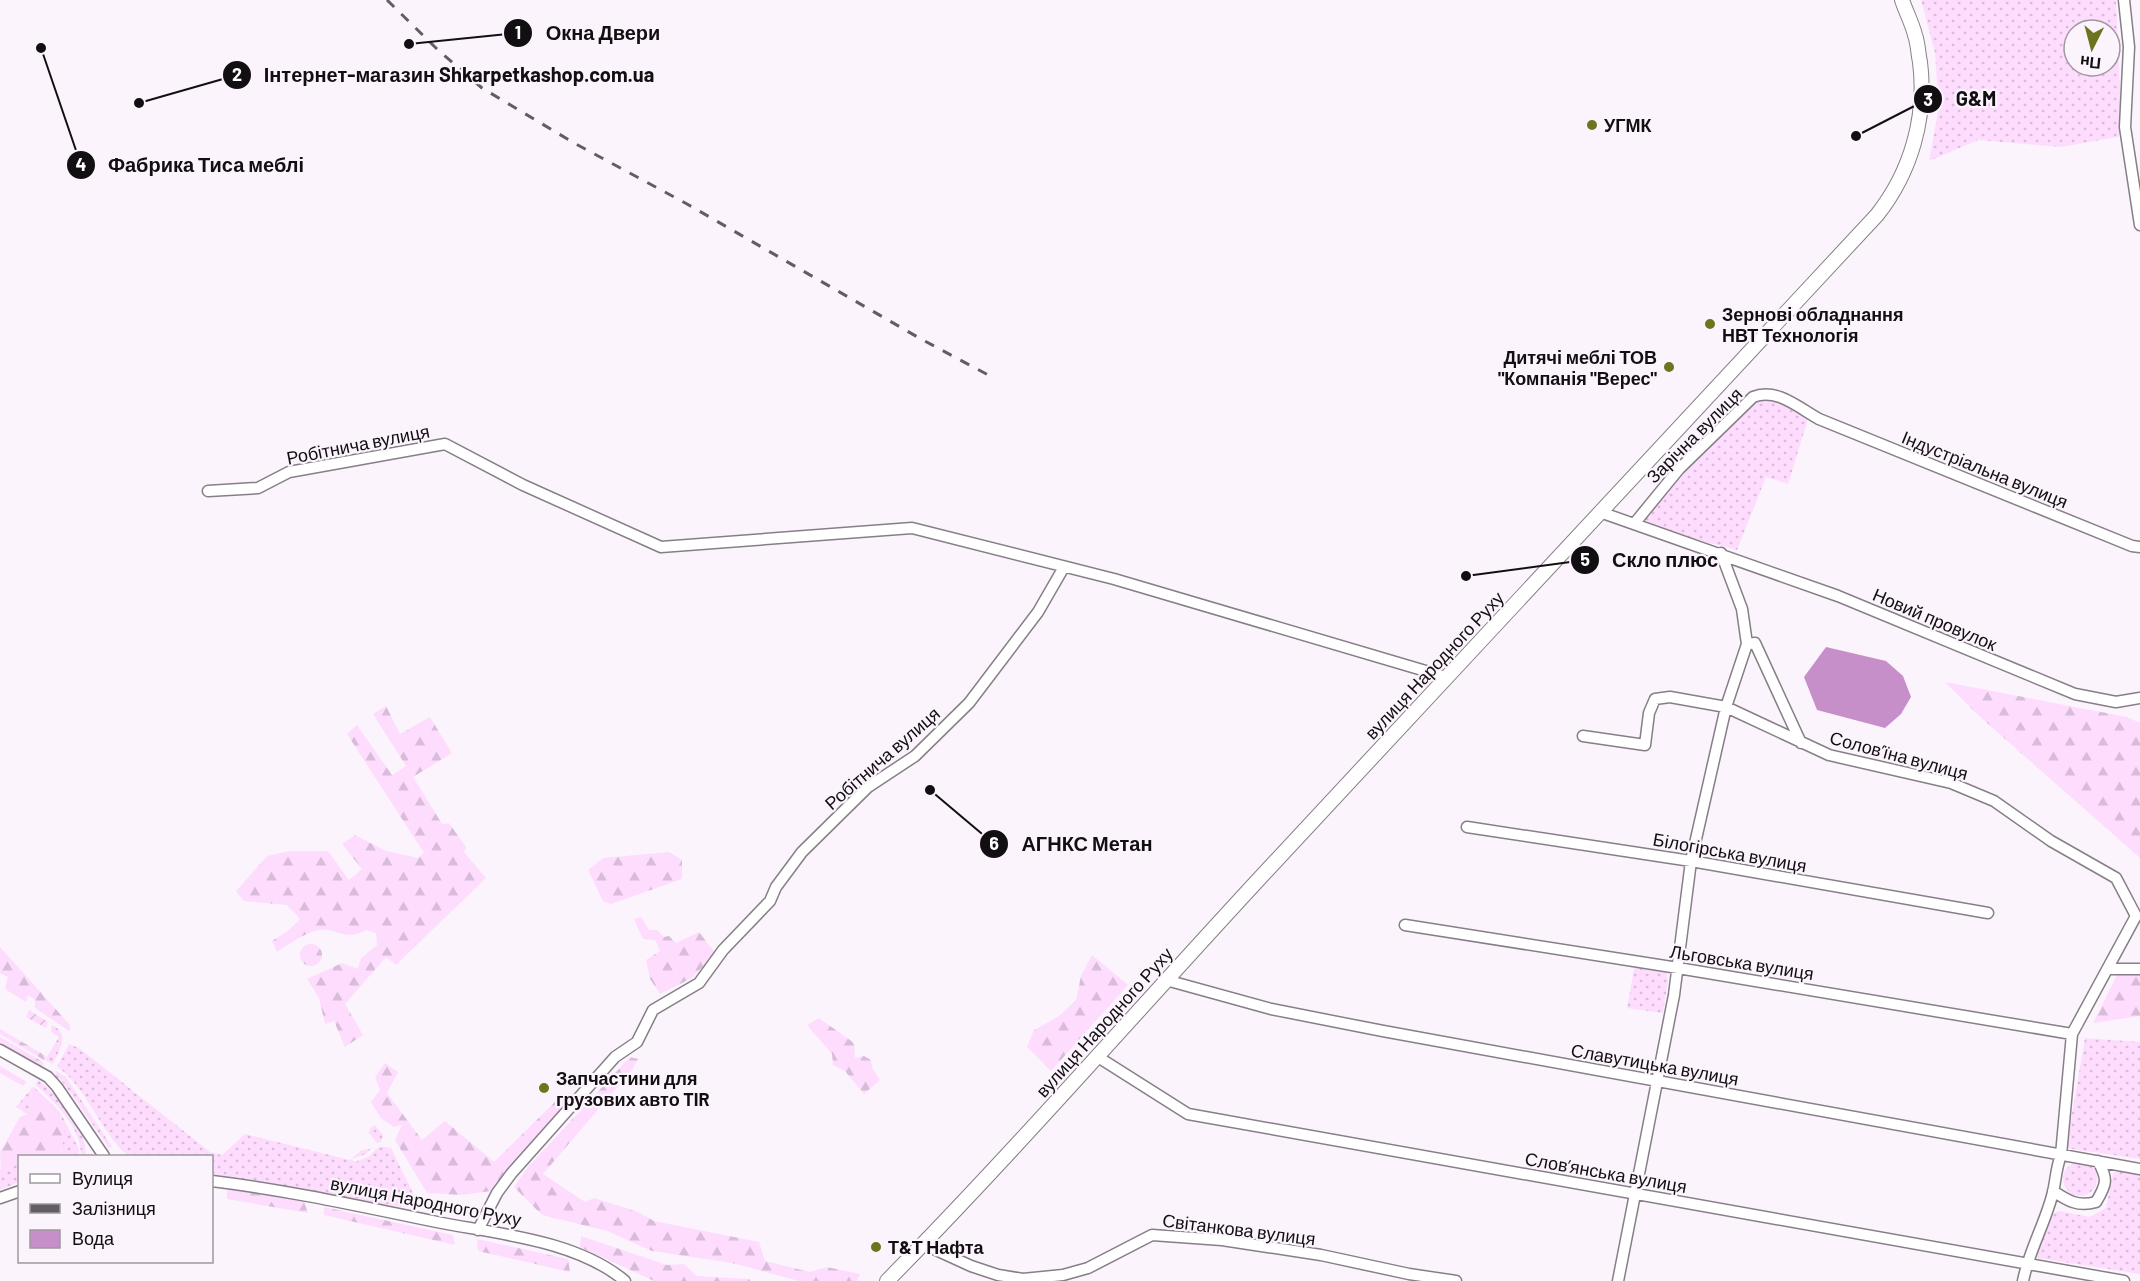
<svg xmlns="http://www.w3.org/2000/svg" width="2140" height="1281" font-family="Barlow,sans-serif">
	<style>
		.grass { fill: url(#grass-dots); fill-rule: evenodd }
		.forest { fill: url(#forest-firs) }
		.garden { fill: url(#garden-furrows) }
		.water { fill: #c78fc9 }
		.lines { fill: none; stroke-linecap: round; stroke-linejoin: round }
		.minor-casing { stroke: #867f86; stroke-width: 13 }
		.major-casing { stroke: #867f86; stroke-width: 16 }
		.minor { stroke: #fff; stroke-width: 10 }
		.major { stroke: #fff; stroke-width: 14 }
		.rail { stroke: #625d62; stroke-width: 3; stroke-dasharray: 10 10; stroke-linecap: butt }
		.poi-dot { fill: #6c741e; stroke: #fcf4fc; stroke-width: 2 }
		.labels { text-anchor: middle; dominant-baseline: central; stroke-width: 4.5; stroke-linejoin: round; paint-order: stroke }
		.poi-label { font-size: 18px; font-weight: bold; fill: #120f12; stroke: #fcf4fc; text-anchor: start }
		.street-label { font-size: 18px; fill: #120f12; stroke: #fcf4fc }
		.leader { fill: none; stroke: #120f12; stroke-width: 2 }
		.callout-dot { fill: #120f12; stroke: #fcf4fc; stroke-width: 2 }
		.mark-label { font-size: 18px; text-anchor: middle; font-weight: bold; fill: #fff }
		.callout-label { font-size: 20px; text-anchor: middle; font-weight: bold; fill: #120f12; stroke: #fcf4fc; stroke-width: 4.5; stroke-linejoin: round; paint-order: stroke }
	</style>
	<defs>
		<pattern id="grass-dots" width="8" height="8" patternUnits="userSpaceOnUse" patternTransform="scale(1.5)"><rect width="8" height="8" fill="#fddcfe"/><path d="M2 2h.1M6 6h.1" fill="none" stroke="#d8bcd9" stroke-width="1.8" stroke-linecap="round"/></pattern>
		<pattern id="forest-firs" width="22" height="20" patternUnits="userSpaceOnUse" patternTransform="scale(1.5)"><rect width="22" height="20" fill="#fddcfe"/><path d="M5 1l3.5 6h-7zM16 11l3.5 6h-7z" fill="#d8bcd9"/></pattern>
		<pattern id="garden-furrows" width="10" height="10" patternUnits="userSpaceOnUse" patternTransform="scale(1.5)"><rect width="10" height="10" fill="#fddcfe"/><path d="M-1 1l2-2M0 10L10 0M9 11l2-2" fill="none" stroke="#d8bcd9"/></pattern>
	</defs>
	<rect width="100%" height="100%" fill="#fcf4fc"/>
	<!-- grass -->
	<path class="grass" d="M 1921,0 L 2116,0 L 2122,132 L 2117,137 L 2061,147 L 1978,140 L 1929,161 L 1939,107 L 1935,53 ZM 2074,30 L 2110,30 L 2110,66 L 2074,66 Z
		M 1764,396 L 1784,404 L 1808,419 L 1788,484 L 1766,477 L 1737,550 L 1660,530 L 1640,520 L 1692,461 L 1752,402 Z
		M 1635,964 L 1666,971 L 1668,980 L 1663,1013 L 1627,1008 Z
		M 52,1025 C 71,1034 59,1050 53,1064 L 45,1060 L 59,1037 L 51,1032 Z
		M 2085,1038 L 2140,1042 L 2140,1159 L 2066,1148 Z
		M 69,1044 L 79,1048 L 210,1152 L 222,1155 L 245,1134 L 350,1160 L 362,1150 L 371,1149 L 366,1154 L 351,1159 L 355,1162 C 359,1160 366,1158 369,1156 C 379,1148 376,1145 391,1148 L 413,1193 C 412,1201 410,1205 401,1207 L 212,1174 L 212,1156 L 128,1156 C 100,1132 85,1084 57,1067 Z
		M 56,1071 L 66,1077 L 112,1147 L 109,1148 L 62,1081 L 55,1076 Z
		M 39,1080 C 57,1096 90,1130 85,1156 L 81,1156 C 81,1126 55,1103 35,1084 Z
		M 32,1088 L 30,1110 L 27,1114 L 16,1107 Z
		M 60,1112 L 79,1149 L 79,1156 L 65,1156 L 60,1146 L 63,1143 Z
		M 375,1125 L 383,1135 L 381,1142 L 377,1143 L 369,1133 L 370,1128 Z
		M 15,1158 L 19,1161 L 19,1182 L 0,1190 L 0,1169 L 2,1170 Z
		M2063 1179a17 17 0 1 1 34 0a17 17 0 1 1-34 0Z
		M 2122,1171 L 2140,1174 L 2140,1274 L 2038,1258 L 2037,1249 L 2051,1215 L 2059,1211 L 2090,1217 L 2106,1208 L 2113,1173 Z"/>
	<!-- forest -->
	<path class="forest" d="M 1945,682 L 2127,717 L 2140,723 L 2140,858 L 1979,716 Z
		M 386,706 L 400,734 L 430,717 L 452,753 L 413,777 L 442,824 L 449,823 L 466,847 L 464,852 L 486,878 L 396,965 L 386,957 L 345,1004 L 363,1035 L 345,1047 L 334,1021 L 325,1024 L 319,998 L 307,979 L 342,963 L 358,969 L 361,958 L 377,945 L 376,933 L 366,930 C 344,942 339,928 320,930 C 307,931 288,945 277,952 L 272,941 L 289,930 L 300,919 L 287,905 L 244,901 L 236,891 L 267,856 L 290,851 L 328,851 L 349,880 L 362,869 L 342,844 L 355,835 L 386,851 L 418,858 L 424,853 L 347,734 L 357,725 L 392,775 L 406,766 L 373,714 Z
		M 669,852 L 682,860 L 682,879 L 611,904 L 603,901 L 588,870 L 603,858 Z
		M 641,917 L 649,930 L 657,930 L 664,937 L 669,936 L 676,943 L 699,932 L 716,954 L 690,979 L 660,994 L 650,979 L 646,960 L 660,951 L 655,940 L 643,939 L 634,919 Z
		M300 955a11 11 0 1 1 22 0a11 11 0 1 1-22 0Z
		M 0,947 L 70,1025 L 69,1031 L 35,1008 L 35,1000 L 28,995 L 26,1002 L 5,989 L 8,977 L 0,973 Z
		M 1092,955 L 1128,985 L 1051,1071 L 1027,1047 L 1034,1030 L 1058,1017 L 1076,1000 L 1081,976 Z
		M 2131,963 L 2140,964 L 2140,1016 L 2093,1023 L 2120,969 Z
		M 819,1018 L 854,1043 L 855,1058 L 864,1056 L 871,1060 L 872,1068 L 880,1080 L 864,1094 L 845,1071 L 833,1065 L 832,1054 L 807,1025 Z
		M 0,1029 L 46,1056 L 44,1060 L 0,1034 Z
		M 0,1037 L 43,1062 L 43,1066 L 40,1067 L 0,1044 Z
		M 630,1057 L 638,1059 L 632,1070 L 543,1174 L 585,1202 L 594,1198 L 638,1212 L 654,1221 L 759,1242 L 765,1261 L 810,1272 L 827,1267 L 860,1274 L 857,1281 L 799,1281 L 732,1263 L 652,1251 L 607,1231 L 542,1215 L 514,1187 L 528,1167 Z
		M 385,1063 L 398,1072 L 387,1093 L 422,1140 L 445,1121 L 494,1162 L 561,1096 L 568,1104 L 491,1191 L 462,1195 L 427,1193 L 395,1140 L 402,1125 L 394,1127 L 381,1118 L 371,1102 L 380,1090 L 375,1077 Z
		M 0,1066 L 27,1082 L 23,1086 L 0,1073 Z
		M 34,1087 L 60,1112 L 60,1120 L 65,1123 L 63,1143 L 60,1147 L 65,1156 L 20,1156 L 19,1161 L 15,1159 L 13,1171 L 1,1170 L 0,1152 L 20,1117 L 27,1114 L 30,1110 L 32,1088 Z
		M 227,1188 L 304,1202 L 308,1213 L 227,1199 Z
		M 324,1207 L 453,1235 L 455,1245 L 324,1215 Z
		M 581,1236 L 667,1265 L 684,1264 L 697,1276 L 749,1279 L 750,1281 L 654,1281 L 580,1247 Z
		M 477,1239 L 568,1259 L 570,1272 L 478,1251 Z"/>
	<!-- garden -->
	<path class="garden" d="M 29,1010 L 48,1022 L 46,1028 L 26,1017 Z"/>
	<!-- water -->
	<path class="water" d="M 1826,647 L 1886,661 L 1903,676 L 1911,697 L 1901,714 L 1885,728 L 1817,710 L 1804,677 Z"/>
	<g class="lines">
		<!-- minor casing -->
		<g class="minor-casing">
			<path id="minor" d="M 2124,0 L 2129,47 L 2125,127 L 2140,225
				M 208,491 L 258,488 L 289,472 L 445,444 L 523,485 L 661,547 L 912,528 L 1114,579 L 1446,677
				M 1600,512 L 1838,596 L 2075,694 L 2116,702 L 2140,698
				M 1634,524 L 1679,469 L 1753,397 C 1776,387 1799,408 1819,419 L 2132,546 L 2140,547
				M 1747,644 L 1755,643 L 1801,743
				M 1583,736 L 1645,745 L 1649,713 L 1655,699 L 1670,697 L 1726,707 L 1829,755 L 1951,783 L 1994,801 L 2051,841 L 2116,878 L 2136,916 L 2072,1034 L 2061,1155 C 2056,1168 2056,1179 2053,1192 C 2046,1222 2029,1250 2023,1281
				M 1467,827 L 1691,861 L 1988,913
				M 1405,925 L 1678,968 L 2072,1034
				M 2108,969 L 2140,969
				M 1166,980 L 1271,1009 L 1383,1031 L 2140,1169
				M 0,1050 L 48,1077 L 57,1087 L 104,1156
				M 1098,1057 L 1188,1114 L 2124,1281
				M 212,1181 C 286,1190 359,1206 432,1221 C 495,1234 575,1239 625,1281
				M 2053,1191 C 2068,1201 2078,1207 2096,1202 C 2107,1184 2108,1179 2098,1161
				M 0,1198 L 20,1191
				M 478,1230 L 497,1193 L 511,1174 L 615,1057 L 637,1042 L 653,1010 L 699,983 L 723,950 L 770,901 L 776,887 L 802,852 L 868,787 L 915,756 L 969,703 L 1038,612 L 1064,567
				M 923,1244 L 971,1266 L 998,1275 L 1023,1279 L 1063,1275 L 1088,1268 L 1152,1235 L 1222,1240 L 1321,1255 L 1409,1274 L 1456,1281
				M 1618,1281 L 1674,995 L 1691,861 L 1726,707 L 1747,644 L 1742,609 L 1721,553"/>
		</g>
		<!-- major casing -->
		<g class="major-casing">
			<path id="major" d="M 887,1281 C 1015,1151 1135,1013 1259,879 C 1465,657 1671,436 1877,215 C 1911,172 1927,117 1920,62 C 1918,53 1918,43 1915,35 C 1912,23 1906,12 1902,0"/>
		</g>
		<!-- minor -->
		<use href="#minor" class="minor"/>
		<!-- major -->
		<use href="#major" class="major"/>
		<!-- rail -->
		<path class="rail" d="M 387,0 L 438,50 L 482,88 L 574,143 L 687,204 L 921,339 L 992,377"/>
	</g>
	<!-- markers -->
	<g class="poi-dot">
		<circle cx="1592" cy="125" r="6"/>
		<circle cx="1710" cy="324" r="6"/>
		<circle cx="1669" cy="367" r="6"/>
		<circle cx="544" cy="1088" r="6"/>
		<circle cx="876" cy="1247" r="6"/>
	</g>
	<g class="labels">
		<!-- poi labels -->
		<g class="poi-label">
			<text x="1604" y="125">УГМК</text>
			<text x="1722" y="314">Зернові обладнання<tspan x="1722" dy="21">НВТ Технологія</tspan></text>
			<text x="1657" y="357" text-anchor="end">Дитячі меблі ТОВ<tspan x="1657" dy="21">"Компанія "Верес"</tspan></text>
			<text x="556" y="1078">Запчастини для<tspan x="556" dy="21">грузових авто TIR</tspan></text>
			<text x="888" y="1247">Т&amp;Т Нафта</text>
		</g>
		<!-- street labels -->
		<g class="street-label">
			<text transform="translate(1694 435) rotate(-45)">Зарічна вулиця</text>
			<text transform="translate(358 444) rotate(-11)">Робітнича вулиця</text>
			<text transform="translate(1985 469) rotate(22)">Індустріальна вулиця</text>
			<text transform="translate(1935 619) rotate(23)">Новий провулок</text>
			<text transform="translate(1434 665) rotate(-47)">вулиця Народного Руху</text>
			<text transform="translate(1899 755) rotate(15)">Соловʼїна вулиця</text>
			<text transform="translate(882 758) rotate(-41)">Робітнича вулиця</text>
			<text transform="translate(1730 852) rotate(10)">Білогірська вулиця</text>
			<text transform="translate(1742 962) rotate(9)">Льговська вулиця</text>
			<text transform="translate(1104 1022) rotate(-48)">вулиця Народного Руху</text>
			<text transform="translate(1655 1064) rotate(10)">Славутицька вулиця</text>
			<text transform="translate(1606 1172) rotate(10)">Словʼянська вулиця</text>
			<text transform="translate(426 1201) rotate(11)">вулиця Народного Руху</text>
			<text transform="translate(1239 1229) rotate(7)">Світанкова вулиця</text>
		</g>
	</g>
	<!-- callouts -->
	<path class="leader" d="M409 44L518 33M139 103L237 75M1856 136L1928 99M41 48L81 165M1466 576L1585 560M930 790L994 844"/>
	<g class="callout-dot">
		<circle cx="409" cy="44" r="6"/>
		<circle cx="139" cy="103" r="6"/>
		<circle cx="1856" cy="136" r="6"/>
		<circle cx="41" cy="48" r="6"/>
		<circle cx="1466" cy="576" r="6"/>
		<circle cx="930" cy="790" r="6"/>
		<circle cx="518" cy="33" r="15"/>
		<circle cx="237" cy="75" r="15"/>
		<circle cx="1928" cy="99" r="15"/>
		<circle cx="81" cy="165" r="15"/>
		<circle cx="1585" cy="560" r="15"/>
		<circle cx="994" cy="844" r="15"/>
	</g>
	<g class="mark-label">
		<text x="518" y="39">1</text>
		<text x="237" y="81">2</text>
		<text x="1928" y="106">3</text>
		<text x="81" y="171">4</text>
		<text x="1585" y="566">5</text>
		<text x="994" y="850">6</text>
	</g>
	<g class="callout-label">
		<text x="603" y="40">Окна Двери</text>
		<text x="459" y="82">Інтернет-магазин Shkarpetkashop.com.ua</text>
		<text x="1976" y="106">G&amp;M</text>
		<text x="206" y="172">Фабрика Тиса меблі</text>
		<text x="1665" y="567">Скло плюс</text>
		<text x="1087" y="851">АГНКС Метан</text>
	</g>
	<!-- legend -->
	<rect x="18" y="1155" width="195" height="108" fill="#fcf4fc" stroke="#9e989e" stroke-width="1.5"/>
	<rect x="30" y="1174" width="30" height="9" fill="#ffffff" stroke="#9e989e" stroke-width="1.5"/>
	<text x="72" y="1185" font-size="18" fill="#120f12">Вулиця</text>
	<rect x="30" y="1204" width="30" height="9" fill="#625d62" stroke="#9e989e" stroke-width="1.5"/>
	<text x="72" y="1215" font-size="18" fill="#120f12">Залізниця</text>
	<rect x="30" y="1230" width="30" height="18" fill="#c78fc9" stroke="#9e989e" stroke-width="1.5"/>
	<text x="72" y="1245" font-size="18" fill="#120f12">Вода</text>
	<!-- north arrow -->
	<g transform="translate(2092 48) rotate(186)"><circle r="28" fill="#fcf4fc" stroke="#9e989e" stroke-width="1.5"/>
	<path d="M0-4.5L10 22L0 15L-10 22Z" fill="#6c741e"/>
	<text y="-9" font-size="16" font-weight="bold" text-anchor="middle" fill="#120f12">Пн</text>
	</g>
</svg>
